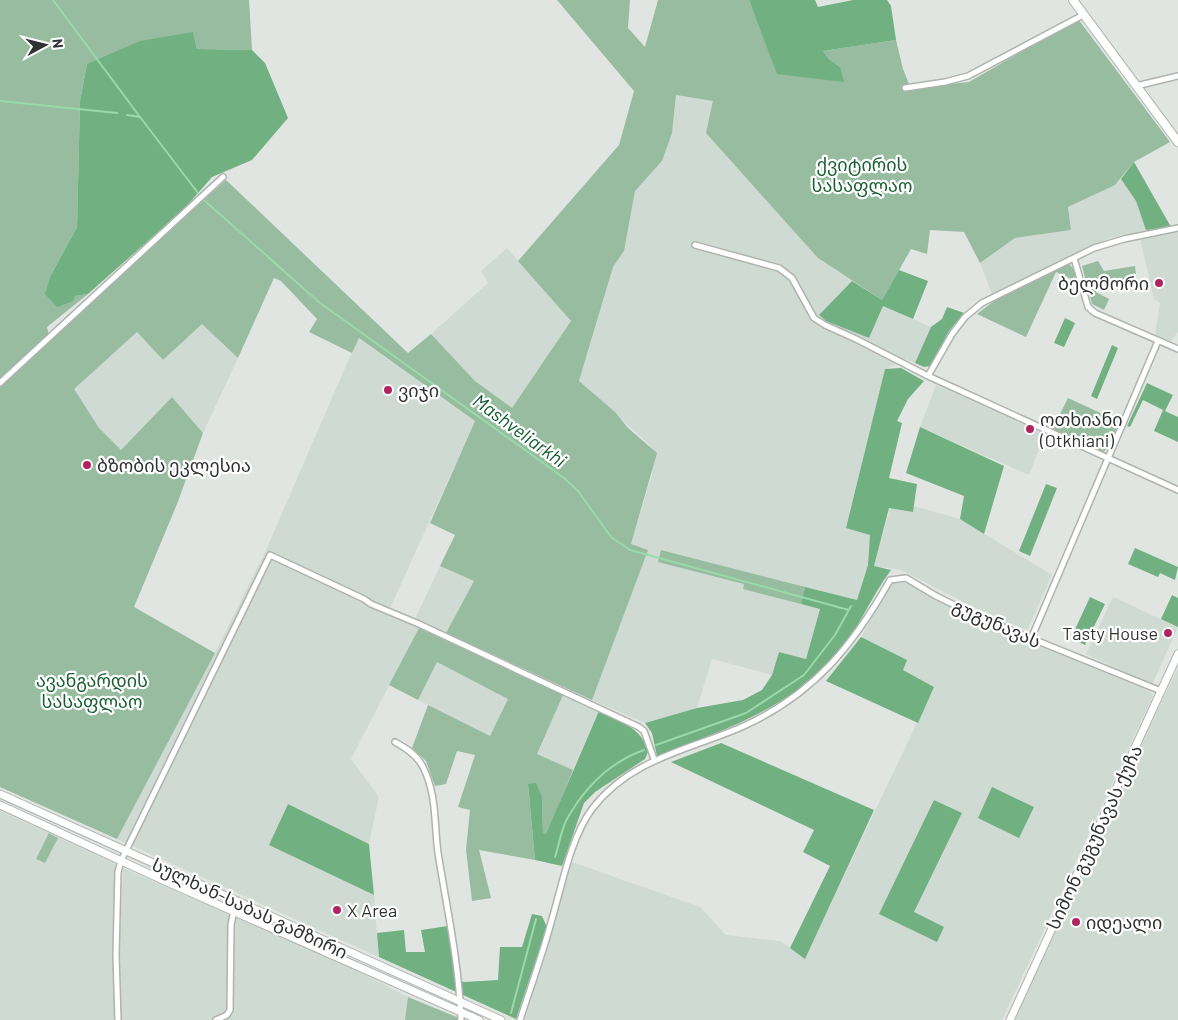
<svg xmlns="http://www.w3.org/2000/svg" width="1178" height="1020" font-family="Barlow,'Noto Sans Georgian',sans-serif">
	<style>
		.built { fill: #cfdad2; fill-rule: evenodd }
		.green { fill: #97bc9f }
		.forest { fill: #71b081 }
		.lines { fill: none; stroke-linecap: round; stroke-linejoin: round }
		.stream { stroke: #99daa9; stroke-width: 2 }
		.street-casing { stroke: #aeb3af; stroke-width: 8 }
		.secondary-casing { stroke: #aeb3af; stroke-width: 9 }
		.primary-casing { stroke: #aeb3af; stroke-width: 10 }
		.street { stroke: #fff; stroke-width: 5 }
		.secondary { stroke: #fff; stroke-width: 7 }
		.primary { stroke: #fff; stroke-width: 8 }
		.poi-dot { fill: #b1245f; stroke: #fff; stroke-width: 2 }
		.labels { text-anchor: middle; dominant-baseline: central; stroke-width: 4.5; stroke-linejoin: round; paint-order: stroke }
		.park-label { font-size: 18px; fill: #1b6034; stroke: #fff }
		.poi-label { font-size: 18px; fill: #303231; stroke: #fff; text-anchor: start }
		.street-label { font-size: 18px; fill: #303231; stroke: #fff }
		.water-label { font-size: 19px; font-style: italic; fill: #135a2f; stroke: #fff }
	</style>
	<rect width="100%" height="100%" fill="#e1e5e1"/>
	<!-- built -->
	<path class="built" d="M 676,95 L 713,101 L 818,258 L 852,281 L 819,315 L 826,321 L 869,338 L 883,306 L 931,327 L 915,363 L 905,359 L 885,370 L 846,527 L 870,535 L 868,565 L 857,601 L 662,550 L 744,584 L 743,588 L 820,609 L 806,659 L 779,652 L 772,675 L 712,659 L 697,708 L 645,723 L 592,700 L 647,550 L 631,544 L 652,474 L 650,445 L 579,382 L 613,267 L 624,251 L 635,191 L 662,161 L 672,133 Z
		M 1121,179 L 1136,201 L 1146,230 L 1110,238 L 1079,251 L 992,294 L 980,263 L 1015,238 L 1071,230 L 1068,207 L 1115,185 Z
		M 1178,231 L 1178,332 L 1171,341 L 1155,336 L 1160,303 L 1154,299 L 1140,238 Z
		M 507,248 L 571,321 L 512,409 L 475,381 L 431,334 L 488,283 L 481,271 Z
		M 202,324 L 238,358 L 203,433 L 172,397 L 121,450 L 99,428 L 73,389 L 137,332 L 163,360 Z
		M 358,338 L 475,421 L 387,615 L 419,628 L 351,759 L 379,797 L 369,844 L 288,804 L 269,845 L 374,895 L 379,957 L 117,839 L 215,653 L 266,550 Z
		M 936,385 L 1045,434 L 1029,475 L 920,427 Z
		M 914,506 L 960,519 L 1052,575 L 1027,630 L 989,615 L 901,570 L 874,566 L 890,508 L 913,512 Z
		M 440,566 L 474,581 L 446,633 L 414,621 Z
		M 890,583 L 907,583 L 962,614 L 1149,691 L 1153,696 L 1002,1020 L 525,1020 L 572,862 L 700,907 L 726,935 L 780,941 L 805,958 L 934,687 L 903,670 L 906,660 L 861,637 ZM 934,800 L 962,813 L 914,912 Z
		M 1113,597 L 1178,627 L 1152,685 L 1086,654 Z
		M 437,662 L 509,699 L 490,736 L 418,700 Z
		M 1178,668 L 1178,1020 L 1014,1020 L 1158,709 Z
		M 563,695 L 599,711 L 573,770 L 537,754 Z
		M 0,811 L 115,863 L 114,1020 L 0,1020 Z
		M 123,868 L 352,968 L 408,997 L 405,1020 L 121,1020 L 119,954 Z"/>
	<!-- green -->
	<path class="green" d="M 0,0 L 249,0 L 252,50 L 197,49 L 193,33 L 87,64 L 80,101 L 77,227 L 51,275 L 75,296 L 88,294 L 47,327 L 50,339 L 226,180 L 408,353 L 431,334 L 475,381 L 512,408 L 571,321 L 518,261 L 619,145 L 634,91 L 557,0 L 630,0 L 628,28 L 645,47 L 658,0 L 749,0 L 778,74 L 840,67 L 829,59 L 823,51 L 896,40 L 903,69 L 909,84 L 900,86 L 921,87 L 969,82 L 1078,19 L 1170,142 L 1134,162 L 1115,185 L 1068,207 L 1071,230 L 1015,238 L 980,263 L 964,232 L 930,230 L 927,254 L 911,249 L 882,300 L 818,258 L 706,133 L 713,101 L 676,95 L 672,133 L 662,161 L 635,191 L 624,251 L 613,267 L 579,381 L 615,412 L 628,428 L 657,453 L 631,544 L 648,550 L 592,700 L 446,633 L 474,581 L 440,566 L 455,535 L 430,523 L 475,421 L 359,338 L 352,353 L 309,332 L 317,319 L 281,281 L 274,278 L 238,358 L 202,324 L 163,360 L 137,332 L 74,389 L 99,428 L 121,450 L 172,397 L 203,433 L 177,504 L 134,607 L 215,653 L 117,839 L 0,787 Z
		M 1098,261 L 1104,271 L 1135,266 L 1137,282 L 1099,283 L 1096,292 L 1109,299 L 1104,310 L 1092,304 L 1082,266 Z
		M 1069,264 L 1075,270 L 1076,281 L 1056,272 L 1026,337 L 977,314 L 994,301 Z
		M 1068,398 L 1120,422 L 1106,450 L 1103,452 L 1052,430 Z
		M 661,550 L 805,587 L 801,604 L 743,589 L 744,584 L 658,562 Z
		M 419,628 L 563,695 L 537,754 L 573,770 L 547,834 L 543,834 L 542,797 L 528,785 L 535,860 L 479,850 L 491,898 L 472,901 L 466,850 L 470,810 L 458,807 L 475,755 L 457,751 L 446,784 L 435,786 L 426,761 L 412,748 L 428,705 L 490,736 L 508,699 L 437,662 L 418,700 L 389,685 Z
		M 49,833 L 58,838 L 45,863 L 36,859 Z
		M 408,997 L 459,1018 L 459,1020 L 405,1020 Z"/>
	<!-- forest -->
	<path class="forest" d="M 749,0 L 815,0 L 818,7 L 853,0 L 887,0 L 891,6 L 896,40 L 823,51 L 829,59 L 840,67 L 844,82 L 777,74 Z
		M 193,32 L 197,49 L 252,50 L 265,63 L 288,118 L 252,160 L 212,177 L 185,208 L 88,294 L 75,296 L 73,301 L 57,307 L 45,294 L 51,275 L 77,227 L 80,101 L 87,64 L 140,41 Z
		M 1134,162 L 1171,227 L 1146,230 L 1136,201 L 1121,179 Z
		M 899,270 L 928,281 L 913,319 L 883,306 L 869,338 L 826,321 L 819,315 L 852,281 L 882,300 Z
		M 947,307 L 964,313 L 949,331 L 930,366 L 924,367 L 915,363 L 931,327 L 942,319 Z
		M 1065,318 L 1075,323 L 1064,347 L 1054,343 Z
		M 1112,345 L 1118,348 L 1097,399 L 1091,396 Z
		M 901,368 L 924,381 L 908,399 L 897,421 L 902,423 L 889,478 L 917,484 L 913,512 L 889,508 L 874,566 L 891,570 C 870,598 858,631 835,657 C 788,709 721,731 657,756 L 652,733 L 645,723 L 697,708 L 743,700 L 762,690 L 772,675 L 779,652 L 806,659 L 820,609 L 801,604 L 805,587 L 857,600 L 868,565 L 870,535 L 846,528 L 885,369 Z
		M 1147,383 L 1173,395 L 1165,411 L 1178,417 L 1178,442 L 1154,431 L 1163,410 L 1143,400 L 1130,427 L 1127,426 Z
		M 920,427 L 1004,466 L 984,534 L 960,519 L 964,496 L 906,473 Z
		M 1046,484 L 1057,488 L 1030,556 L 1019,551 Z
		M 1135,548 L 1178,567 L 1175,580 L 1160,573 L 1158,577 L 1128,564 Z
		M 1172,595 L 1178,598 L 1178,627 L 1161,619 Z
		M 1090,597 L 1105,604 L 1085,645 L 1071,638 Z
		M 861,637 L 907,660 L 903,670 L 934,687 L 918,723 L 826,681 Z
		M 599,711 C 620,722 642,727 648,752 L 645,759 L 595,792 L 584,803 L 562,866 L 535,860 L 528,784 L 536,783 L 542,797 L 543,833 L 546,834 Z
		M 721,743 L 874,810 L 805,959 L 790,948 L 830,866 L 803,852 L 814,830 L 671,762 Z
		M 992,787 L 1034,807 L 1019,838 L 978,818 Z
		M 934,800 L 962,813 L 914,912 L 944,927 L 937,942 L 879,914 Z
		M 288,804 L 369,844 L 374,895 L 269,845 Z
		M 532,914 L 542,916 L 547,927 L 516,1019 L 379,957 L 377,933 L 404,930 L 406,952 L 425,952 L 421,930 L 448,926 L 455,980 L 464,982 L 498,980 L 500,947 L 522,947 Z"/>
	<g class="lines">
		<!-- stream -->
		<path class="stream" d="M 53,0 L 140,117
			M 0,101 L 117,113
			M 127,115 L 140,117 L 198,193
			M 205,201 L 320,303 L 564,478 L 578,491 L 611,537 L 630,550 L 849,610
			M 656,745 L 746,713 L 804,675 L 835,635 L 851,606
			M 555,857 C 559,845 561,830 567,819 C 585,787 610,762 644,750
			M 511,1013 L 536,919"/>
		<!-- street casing -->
		<g class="street-casing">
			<path id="street" d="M 1136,86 L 1178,76
				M 905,88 L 945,82 L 968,76 L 1083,15
				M 695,245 L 779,268 L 792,278 L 814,318 L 825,325 L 856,339 L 928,376 L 1178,490
				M 1074,258 L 1088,307 L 1095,313 L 1178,349
				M 928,376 L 952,334 L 965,317 L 982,303 L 1094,248 L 1124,239 L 1178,228
				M 0,383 L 223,177
				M 1031,639 L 1158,341
				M 395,742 C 406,748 417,755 423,767 C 437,795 434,823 438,853 C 447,909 459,963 461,1020
				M 118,1020 L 116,955 L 118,872 L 121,861 L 270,555 L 364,599 L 371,604 L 419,624 L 639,727 L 644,731 L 654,759
				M 216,1020 L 227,1015 L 230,1010 L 231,925 L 236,900
				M 520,1020 C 531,986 543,953 552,919 C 562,885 571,837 592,809 C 632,757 691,750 746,725 C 815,693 854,644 890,580 L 906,578 L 936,596 L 981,618 L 1161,691"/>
		</g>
		<!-- secondary casing -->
		<g class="secondary-casing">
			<path id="secondary" d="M 0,794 L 501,1020
				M 0,805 L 167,882 L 479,1020
				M 1010,1020 L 1178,654"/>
		</g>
		<!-- primary casing -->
		<g class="primary-casing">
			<path id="primary" d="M 1073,0 L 1178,142"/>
		</g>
		<!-- street -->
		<use href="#street" class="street"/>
		<!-- secondary -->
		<use href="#secondary" class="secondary"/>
		<!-- primary -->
		<use href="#primary" class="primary"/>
	</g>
	<!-- markers -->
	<g class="poi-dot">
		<circle cx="1159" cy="283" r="5"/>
		<circle cx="388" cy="390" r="5"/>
		<circle cx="1030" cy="429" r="5"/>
		<circle cx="87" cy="465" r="5"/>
		<circle cx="1168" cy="633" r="5"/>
		<circle cx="337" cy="910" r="5"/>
		<circle cx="1076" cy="922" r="5"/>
	</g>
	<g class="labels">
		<!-- park labels -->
		<g class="park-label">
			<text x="862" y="164">ქვიტირის<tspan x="862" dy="21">სასაფლაო</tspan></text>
			<text x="92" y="680">ავანგარდის<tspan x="92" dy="21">სასაფლაო</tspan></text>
		</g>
		<!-- poi labels -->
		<g class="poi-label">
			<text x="1149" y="283" text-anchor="end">ბელმორი</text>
			<text x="398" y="390">ვიჯი</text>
			<text x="1040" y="419">ოთხიანი<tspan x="1040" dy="21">(Otkhiani)</tspan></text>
			<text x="97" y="465">ბზობის ეკლესია</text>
			<text x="1158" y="633" text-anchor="end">Tasty House</text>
			<text x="347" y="910">X Area</text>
			<text x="1086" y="922">იდეალი</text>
		</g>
		<!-- street labels -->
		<g class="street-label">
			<text transform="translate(997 623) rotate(24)">გუგუნავას</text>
			<text transform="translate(1094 837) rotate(-65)">სიმონ გუგუნავას ქუჩა</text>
			<text transform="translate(250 908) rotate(25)">სულხან-საბას გამზირი</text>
		</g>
		<!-- water labels -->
		<g class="water-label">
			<text transform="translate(520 430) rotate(36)">Mashveliarkhi</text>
		</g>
	</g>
	<!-- north arrow -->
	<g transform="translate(45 45) rotate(83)" stroke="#ffffff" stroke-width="4" paint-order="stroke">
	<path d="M0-4L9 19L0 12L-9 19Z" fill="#303231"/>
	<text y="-8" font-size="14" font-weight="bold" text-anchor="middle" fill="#303231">N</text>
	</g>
</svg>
